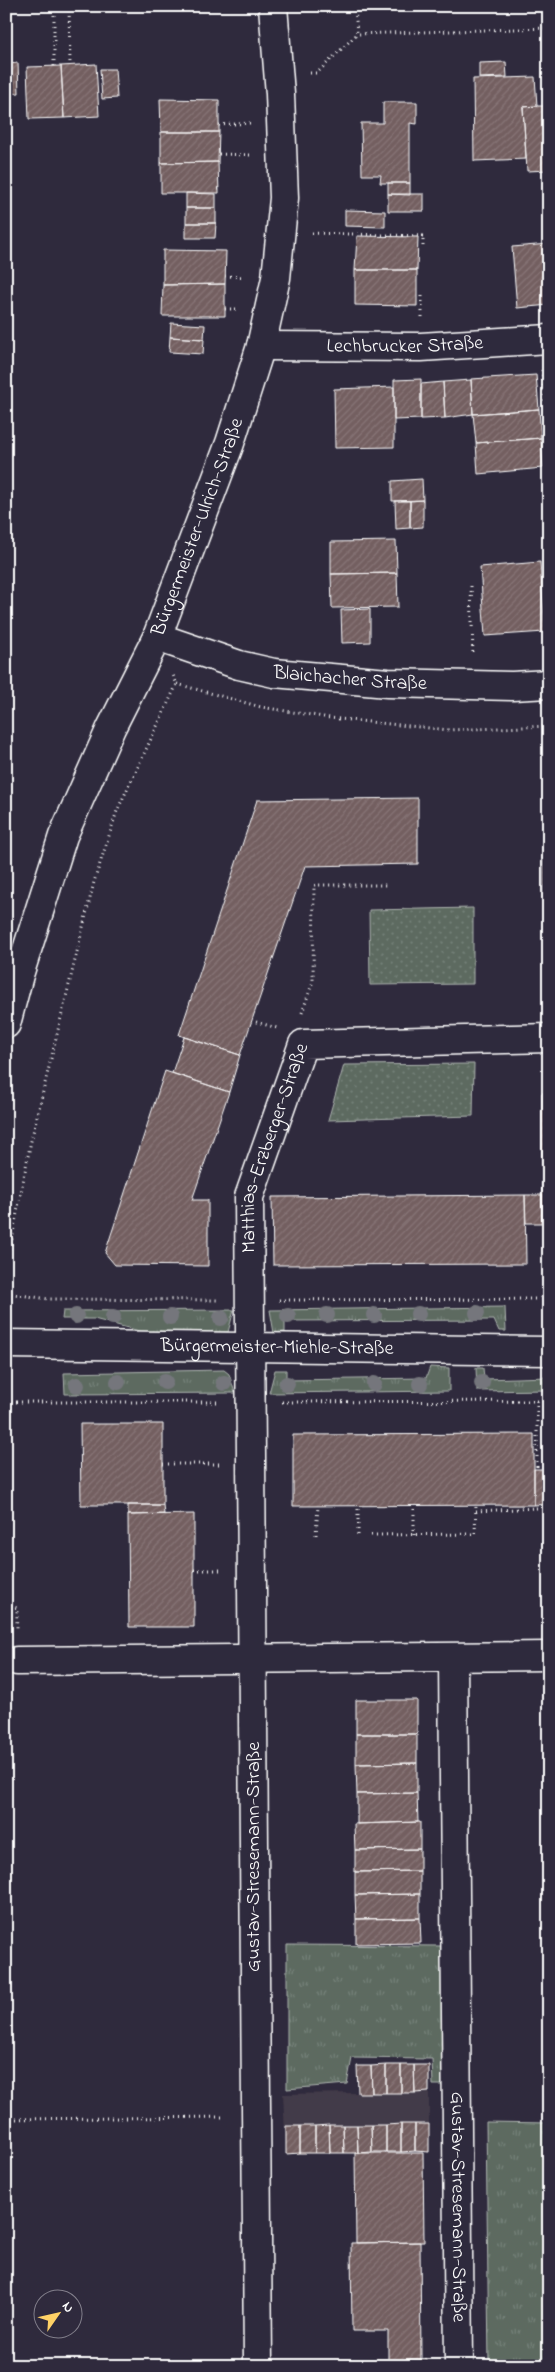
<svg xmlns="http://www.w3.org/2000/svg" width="555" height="2372" font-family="'Indie Flower',sans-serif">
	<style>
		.built { fill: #433a48 }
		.grass { fill: url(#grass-tufts); stroke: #aeb5b0 }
		.park { fill: url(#park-dots); stroke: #aeb5b0 }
		.building { fill: url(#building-hatch); stroke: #fff }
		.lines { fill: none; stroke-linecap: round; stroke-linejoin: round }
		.minor-casing { stroke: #fff; stroke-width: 31 }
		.major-casing { stroke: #fff; stroke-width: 31 }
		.path { stroke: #fff; stroke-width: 3; stroke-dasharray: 1 4; stroke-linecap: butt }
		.minor { stroke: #2f2a3d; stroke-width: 28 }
		.major { stroke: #2f2a3d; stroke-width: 28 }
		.tree { fill: #75767c }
		.labels { text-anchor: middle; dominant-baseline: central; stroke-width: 4.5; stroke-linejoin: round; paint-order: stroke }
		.street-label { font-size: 20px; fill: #fff; stroke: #2f2a3d }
	</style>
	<defs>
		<pattern id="grass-tufts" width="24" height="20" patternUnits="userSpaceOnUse" patternTransform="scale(1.25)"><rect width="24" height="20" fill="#5d6b61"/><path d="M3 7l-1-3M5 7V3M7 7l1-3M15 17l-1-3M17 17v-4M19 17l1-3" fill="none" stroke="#758179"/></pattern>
		<pattern id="park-dots" width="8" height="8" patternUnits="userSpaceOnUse" patternTransform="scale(1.25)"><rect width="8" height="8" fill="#5d6b61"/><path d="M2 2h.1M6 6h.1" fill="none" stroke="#758179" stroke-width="1.8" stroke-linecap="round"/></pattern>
		<pattern id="building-hatch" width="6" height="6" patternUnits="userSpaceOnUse" patternTransform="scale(1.25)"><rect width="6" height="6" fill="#735e60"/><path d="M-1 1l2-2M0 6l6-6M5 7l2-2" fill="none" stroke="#887678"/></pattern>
	</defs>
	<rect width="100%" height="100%" fill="#2f2a3d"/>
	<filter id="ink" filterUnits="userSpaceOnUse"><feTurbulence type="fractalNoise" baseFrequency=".02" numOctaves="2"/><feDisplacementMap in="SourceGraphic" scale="10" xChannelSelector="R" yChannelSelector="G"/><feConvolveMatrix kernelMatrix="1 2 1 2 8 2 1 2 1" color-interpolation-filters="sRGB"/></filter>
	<g filter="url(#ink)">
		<!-- built -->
		<path class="built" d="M 429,2065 L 429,2152 L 286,2154 L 283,2094 L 357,2093 L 357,2066 Z"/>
		<!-- grass -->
		<path class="grass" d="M 505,1307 L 506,1331 L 499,1331 L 494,1320 L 285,1321 L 285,1332 L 274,1333 L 270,1310 Z
			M 234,1310 L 228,1332 L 147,1333 L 94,1319 L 62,1319 L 63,1311 Z
			M 430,1367 L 449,1368 L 449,1391 L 269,1393 L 275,1370 L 286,1370 L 286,1380 L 426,1378 Z
			M 476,1368 L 483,1368 L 484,1379 L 549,1377 L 549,1390 L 477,1391 Z
			M 224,1370 L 229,1374 L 235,1393 L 65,1394 L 64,1373 Z
			M 287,1945 L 441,1946 L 445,2085 L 433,2085 L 432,2059 L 352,2058 L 347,2084 L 287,2089 Z
			M 486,2122 L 549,2123 L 549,2366 L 489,2366 Z"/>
		<!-- park -->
		<path class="park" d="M 473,908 L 473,984 L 370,985 L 369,910 Z
			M 474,1064 L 473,1116 L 328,1120 L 344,1065 Z"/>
		<!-- building -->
		<path class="building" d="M 506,62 L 507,77 L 479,78 L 479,63 Z
			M 18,63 L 19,93 L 6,94 L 6,64 Z
			M 96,64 L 99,116 L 64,118 L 61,66 Z
			M 61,66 L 64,118 L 29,119 L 27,67 Z
			M 100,69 L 115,69 L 117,98 L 102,99 Z
			M 535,77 L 537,106 L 523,107 L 526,159 L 474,161 L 473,79 Z
			M 160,99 L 219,100 L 219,132 L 161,132 Z
			M 383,102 L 417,102 L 417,124 L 410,123 L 410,183 L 380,183 L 381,175 L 362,175 L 361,123 L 383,123 Z
			M 537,106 L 549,106 L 549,170 L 527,171 L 523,107 Z
			M 161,132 L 219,132 L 218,162 L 161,163 Z
			M 218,162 L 219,193 L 161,193 L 161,163 Z
			M 388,183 L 410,183 L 410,195 L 388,194 Z
			M 186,193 L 216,194 L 216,208 L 186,208 Z
			M 388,194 L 424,194 L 424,211 L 388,211 Z
			M 186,208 L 216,208 L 216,223 L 186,223 Z
			M 345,210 L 385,211 L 385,227 L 345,226 Z
			M 186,223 L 216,223 L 215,238 L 186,238 Z
			M 357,236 L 418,237 L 417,270 L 355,270 Z
			M 549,244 L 549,305 L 517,308 L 512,247 Z
			M 163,250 L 226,251 L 225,284 L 163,285 Z
			M 355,270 L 417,270 L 417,306 L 355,305 Z
			M 225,284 L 225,316 L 162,316 L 163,285 Z
			M 171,323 L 205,325 L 204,339 L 170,337 Z
			M 170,337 L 204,339 L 203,354 L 169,352 Z
			M 536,375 L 539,409 L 473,414 L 471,379 Z
			M 421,379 L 421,419 L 394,420 L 394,380 Z
			M 471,380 L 473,414 L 445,418 L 443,382 Z
			M 443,382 L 445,418 L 421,419 L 421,384 Z
			M 394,387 L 394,447 L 335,448 L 334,389 Z
			M 539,409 L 541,438 L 476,443 L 473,414 Z
			M 541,438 L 543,468 L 478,474 L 476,443 Z
			M 422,479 L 423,500 L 392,501 L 392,481 Z
			M 423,500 L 423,527 L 410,528 L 410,501 Z
			M 395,501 L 410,501 L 410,528 L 396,529 Z
			M 396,541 L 397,573 L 331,574 L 331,542 Z
			M 540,562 L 545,632 L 485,636 L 480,567 Z
			M 397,573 L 398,607 L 332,608 L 331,574 Z
			M 546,607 L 549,607 L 549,644 Z
			M 370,609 L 370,642 L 342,643 L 341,610 Z
			M 418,798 L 418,864 L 305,866 L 240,1055 L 179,1035 L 257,800 Z
			M 544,837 L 549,837 L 549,909 L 544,909 Z
			M 545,941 L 549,941 L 549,981 L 546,981 Z
			M 546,981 L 549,981 L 549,1008 L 546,1008 Z
			M 184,1037 L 240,1055 L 229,1092 L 172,1073 Z
			M 165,1071 L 229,1092 L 192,1200 L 208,1200 L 208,1266 L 115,1265 L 105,1253 Z
			M 542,1093 L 549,1093 L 549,1223 L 542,1223 Z
			M 525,1195 L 542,1195 L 542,1223 L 526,1223 Z
			M 525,1195 L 526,1264 L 273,1265 L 272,1197 Z
			M 80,1424 L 163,1424 L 163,1505 L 81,1505 Z
			M 534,1434 L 534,1505 L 293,1506 L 293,1435 Z
			M 534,1469 L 549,1469 L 549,1524 L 548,1504 L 534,1505 Z
			M 128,1505 L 163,1505 L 164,1514 L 128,1515 Z
			M 194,1514 L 194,1627 L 129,1627 L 128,1515 Z
			M 356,1700 L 417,1700 L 417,1734 L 356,1734 Z
			M 356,1734 L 417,1734 L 417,1763 L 356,1764 Z
			M 417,1763 L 417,1793 L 357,1794 L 356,1764 Z
			M 417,1793 L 418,1822 L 357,1824 L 357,1794 Z
			M 420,1822 L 420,1849 L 355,1850 L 354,1824 Z
			M 420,1849 L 420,1871 L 355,1872 L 355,1850 Z
			M 420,1871 L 420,1894 L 355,1895 L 355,1872 Z
			M 420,1894 L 420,1918 L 356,1919 L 355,1895 Z
			M 420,1918 L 421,1943 L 356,1944 L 356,1919 Z
			M 386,2065 L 401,2065 L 401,2093 L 386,2093 Z
			M 386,2065 L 386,2093 L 372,2093 L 371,2066 Z
			M 401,2065 L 414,2065 L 415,2093 L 401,2093 Z
			M 414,2065 L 429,2065 L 429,2092 L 415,2093 Z
			M 357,2066 L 371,2066 L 372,2093 L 358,2093 Z
			M 401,2124 L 415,2124 L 415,2151 L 401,2152 Z
			M 401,2124 L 401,2152 L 386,2152 L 386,2125 Z
			M 415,2124 L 429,2124 L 429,2152 L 415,2151 Z
			M 329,2125 L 343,2125 L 344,2153 L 330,2153 Z
			M 329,2125 L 330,2153 L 315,2153 L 315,2126 Z
			M 343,2125 L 357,2125 L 358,2153 L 344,2153 Z
			M 357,2125 L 371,2125 L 372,2152 L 358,2153 Z
			M 371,2125 L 386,2125 L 386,2152 L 372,2152 Z
			M 286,2126 L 300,2126 L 300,2153 L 286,2154 Z
			M 300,2126 L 315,2126 L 315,2153 L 300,2153 Z
			M 355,2153 L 423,2153 L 424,2242 L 356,2243 Z
			M 420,2242 L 421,2360 L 388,2360 L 388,2331 L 352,2331 L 351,2243 Z
			M 356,2360 L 426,2360 L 426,2366 L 356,2366 Z"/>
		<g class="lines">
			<!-- minor casing -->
			<g class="minor-casing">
				<g id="minor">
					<path id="s1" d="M 261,346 L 421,347 L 549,339"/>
					<path id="s2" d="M 157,637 L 239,665 L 274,673 L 388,683 L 512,686 L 549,684"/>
					<path id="s3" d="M 6,1344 L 549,1351"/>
					<path id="s4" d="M 453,1658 L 459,2366"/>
					<path d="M 17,1661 L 549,1656"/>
					<path id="s5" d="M 258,2366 L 249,1197 L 303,1044 L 549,1038"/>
				</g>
			</g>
			<!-- major casing -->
			<g class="major-casing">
				<g id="major">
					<path id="s6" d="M 6,1024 L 19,975 L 63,836 L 111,728 L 157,637 L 230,443 L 261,346 L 276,278 L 284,198 L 280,94 L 273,6"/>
				</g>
			</g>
			<!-- path -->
			<path class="path" d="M 69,6 L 70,65
				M 355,6 L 357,34
				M 54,66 L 54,6
				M 310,73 L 317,73 L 357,34 L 549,28
				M 219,125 L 250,123
				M 219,154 L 250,155
				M 218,189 L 223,189
				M 312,233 L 423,236 L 423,249
				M 225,276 L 245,277
				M 225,309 L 237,309
				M 422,317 L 422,293
				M 542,370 L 549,452
				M 471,586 L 473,655
				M 177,684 L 261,707 L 330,718 L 449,730 L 549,726
				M 302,1013 L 313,981 L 314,885 L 388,885
				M 256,1022 L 277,1028
				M 6,1269 L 31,1141 L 94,882 L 117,811 L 177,684 L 173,675
				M 6,1293 L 49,1299 L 218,1300
				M 279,1300 L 549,1299
				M 537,1401 L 537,1469
				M 6,1402 L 221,1402
				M 282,1402 L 549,1401
				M 163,1464 L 220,1464
				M 476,1511 L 538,1508 L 538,1505
				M 316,1535 L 318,1506
				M 358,1535 L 358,1506
				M 371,1535 L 475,1534 L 476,1505
				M 414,1535 L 414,1506
				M 194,1570 L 221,1570
				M 6,1604 L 17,1608 L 17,1631
				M 6,2119 L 226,2117"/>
			<!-- minor -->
			<use href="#minor" class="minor"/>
			<!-- major -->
			<use href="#major" class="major"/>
		</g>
		<!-- trees -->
		<g class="tree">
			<circle cx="477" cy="1313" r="8"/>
			<circle cx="418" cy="1314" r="8"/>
			<circle cx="327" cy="1315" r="8"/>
			<circle cx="374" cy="1315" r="8"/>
			<circle cx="76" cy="1316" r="8"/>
			<circle cx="288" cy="1316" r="8"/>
			<circle cx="113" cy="1317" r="8"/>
			<circle cx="170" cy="1317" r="8"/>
			<circle cx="221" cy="1318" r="8"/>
			<circle cx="118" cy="1382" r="8"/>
			<circle cx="165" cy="1382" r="8"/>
			<circle cx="224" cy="1383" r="8"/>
			<circle cx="482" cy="1383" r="8"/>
			<circle cx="287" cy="1384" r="8"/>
			<circle cx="374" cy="1384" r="8"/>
			<circle cx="420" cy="1384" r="8"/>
			<circle cx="77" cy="1385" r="8"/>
		</g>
	</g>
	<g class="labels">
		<!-- street labels -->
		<g class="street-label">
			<text stroke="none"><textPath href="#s1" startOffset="144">Lechbrucker Straße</textPath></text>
			<text stroke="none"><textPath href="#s6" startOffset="534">Bürgermeister-Ulrich-Straße</textPath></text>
			<text stroke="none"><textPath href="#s2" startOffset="199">Blaichacher Straße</textPath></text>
			<text stroke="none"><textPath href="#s5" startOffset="1222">Matthias-Erzberger-Straße</textPath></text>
			<text stroke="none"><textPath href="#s3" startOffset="271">Bürgermeister-Miehle-Straße</textPath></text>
			<text transform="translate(254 1857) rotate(-90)">Gustav-Stresemann-Straße</text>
			<text stroke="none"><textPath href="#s4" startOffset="549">Gustav-Stresemann-Straße</textPath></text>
		</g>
	</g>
	<!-- margin -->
	<rect width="555" height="2372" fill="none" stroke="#2f2a3d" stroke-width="25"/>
	<rect x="12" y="12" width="530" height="2347" fill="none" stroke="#fff" stroke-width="2" filter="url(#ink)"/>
	<!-- north arrow -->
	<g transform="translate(58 2314) rotate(56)"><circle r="24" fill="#2f2a3d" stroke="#827f8b"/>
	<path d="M0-4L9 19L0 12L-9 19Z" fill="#ffd166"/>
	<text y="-8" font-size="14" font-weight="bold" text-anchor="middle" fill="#ffffff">N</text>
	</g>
</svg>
